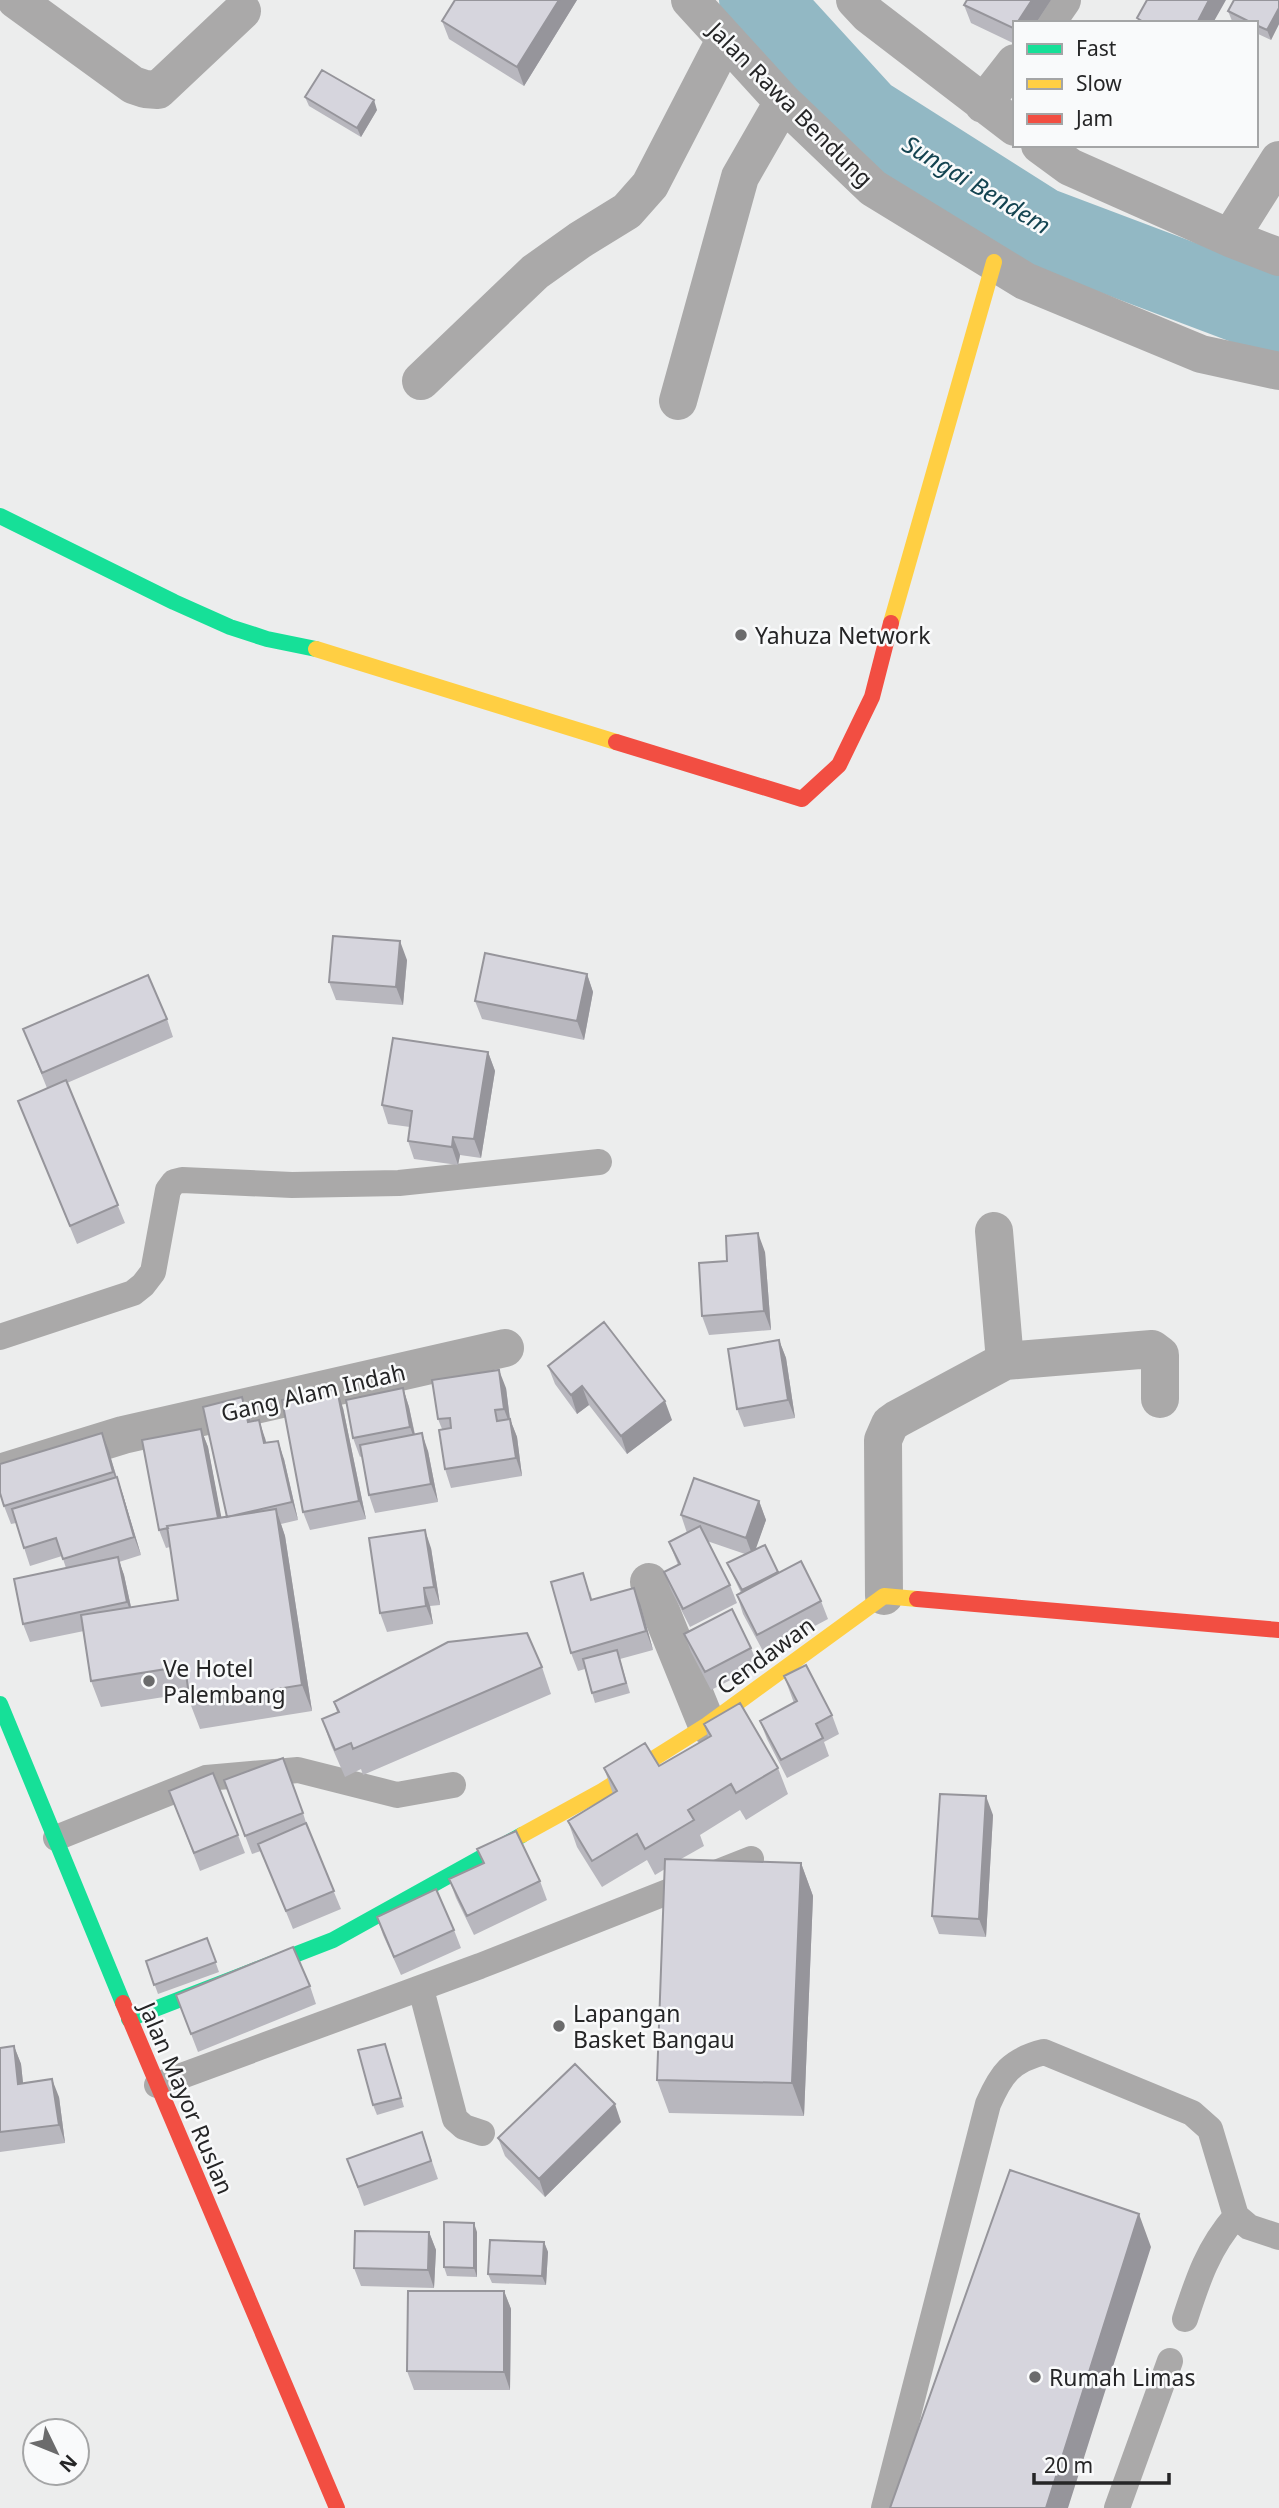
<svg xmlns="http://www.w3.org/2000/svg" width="1279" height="2508" font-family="'Noto Sans',sans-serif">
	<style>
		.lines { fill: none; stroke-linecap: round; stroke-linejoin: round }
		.river { stroke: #92b8c4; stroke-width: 80 }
		.lane { stroke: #aaa9a9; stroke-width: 26 }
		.street { stroke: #aaa9a9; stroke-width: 38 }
		.fast { stroke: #16e098; stroke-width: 16 }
		.slow { stroke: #ffcf43; stroke-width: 16 }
		.jam { stroke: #f24e42; stroke-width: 16 }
		.wall { fill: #b8b7be }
		.shaded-wall { fill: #96959b }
		.building { fill: #d6d5dd; stroke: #96959b; stroke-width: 2 }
		.poi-dot { fill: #6b6b6c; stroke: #f9fafb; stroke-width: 2.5 }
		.labels { text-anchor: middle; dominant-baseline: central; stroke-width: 5; stroke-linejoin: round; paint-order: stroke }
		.street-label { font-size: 23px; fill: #252526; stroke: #f9fafb }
		.poi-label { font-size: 23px; fill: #252526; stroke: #f9fafb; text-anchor: start }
		.water-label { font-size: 24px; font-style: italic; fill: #144451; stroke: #f9fafb }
	</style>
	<rect width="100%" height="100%" fill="#eceded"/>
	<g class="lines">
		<!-- river -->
		<path class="river" d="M 759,0 L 865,116 L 1040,227 L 1247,305 L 1279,313"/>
		<!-- lane -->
		<path class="lane" d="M 0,1337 L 133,1293 L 143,1285 L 153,1272 L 168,1190 L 174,1182 L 182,1180 L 292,1185 L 399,1183 L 599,1162
			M 56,1838 L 206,1778 L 298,1770 L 397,1795 L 453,1785
			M 421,1989 L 455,2119 L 464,2127 L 482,2133
			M 157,2085 L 480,1966 L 751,1859
			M 1185,2319 C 1198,2279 1208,2248 1236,2216
			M 884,2508 L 988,2104 C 1001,2074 1011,2060 1044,2052 L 1192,2113 L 1210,2129 L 1236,2216 L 1249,2227 L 1279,2237
			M 1117,2508 L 1170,2361"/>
		<!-- street -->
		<path class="street" d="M 16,0 L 133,85 L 145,89 L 158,90 L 242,11
			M 690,0 L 783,102 L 873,188 L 1025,281 L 1201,354 L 1279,371
			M 855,0 L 869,15 L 1015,127
			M 1046,23 L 1062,0
			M 983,104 L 1015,63
			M 1040,145 L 1070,167 L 1230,238 L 1279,257
			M 1230,238 L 1279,160
			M 421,381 L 535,272 L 580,240 L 627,211 L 650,185 L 725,40
			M 678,401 L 740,177 L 783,102
			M 1005,1361 L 1152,1349 L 1160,1355 L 1160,1399
			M 0,1473 L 123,1435 L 505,1348
			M 649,1582 L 707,1725
			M 884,1596 L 883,1440 L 890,1424 L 897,1419 L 1005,1361 L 994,1231"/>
		<!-- fast -->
		<path class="fast" d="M 0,516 L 174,602 L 230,627 L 267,639 L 316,649
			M 0,1704 L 123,2003
			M 129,2019 L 333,1940 L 522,1835"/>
		<!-- slow -->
		<path class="slow" d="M 891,623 L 994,262
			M 316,649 L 616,742
			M 522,1835 L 602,1791 L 707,1725 L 884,1596 L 917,1599"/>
		<!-- jam -->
		<path class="jam" d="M 616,742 L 802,799 L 839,765 L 872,697 L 891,623
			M 917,1599 L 1279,1630
			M 123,2003 L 337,2508"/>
	</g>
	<!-- wall -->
	<path class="wall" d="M 455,0 L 577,0 L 524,86 L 449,39 L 442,21 Z
		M 967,0 L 1051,0 L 1036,23 L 1015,23 L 1015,44 L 971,23 L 964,5 Z
		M 1279,0 L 1279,24 L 1271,40 L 1256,33 L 1256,23 L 1236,23 L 1232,21 L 1228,11 Z
		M 305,97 L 377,110 L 361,137 L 309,106 Z
		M 407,960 L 403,1005 L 336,1000 L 329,982 Z
		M 587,974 L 593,992 L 584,1040 L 482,1019 L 475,1001 Z
		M 167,1019 L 173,1037 L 67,1083 L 125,1223 L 77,1244 L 18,1101 L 47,1088 L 23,1029 Z
		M 488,1052 L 495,1071 L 481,1158 L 460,1155 L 458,1165 L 414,1159 L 408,1141 L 410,1127 L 388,1124 L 382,1105 Z
		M 765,1252 L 771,1330 L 709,1335 L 702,1316 L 727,1261 Z
		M 779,1340 L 786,1358 L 795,1418 L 744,1427 L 737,1409 Z
		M 548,1366 L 672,1420 L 627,1454 L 589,1405 L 577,1414 L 555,1384 Z
		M 403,1388 L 409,1407 L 415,1434 L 428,1451 L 438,1502 L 375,1513 L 369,1495 L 362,1456 L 360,1457 L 353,1438 Z
		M 506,1388 L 510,1419 L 517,1437 L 522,1476 L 451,1488 L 445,1469 L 442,1429 L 438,1419 Z
		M 343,1408 L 366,1519 L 310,1530 L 303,1512 Z
		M 249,1415 L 251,1422 L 265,1438 L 266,1443 L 284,1459 L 298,1520 L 281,1524 L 285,1536 L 312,1711 L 200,1729 L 190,1703 L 189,1693 L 101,1707 L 91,1681 L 84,1631 L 30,1642 L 23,1624 L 66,1568 L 62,1556 L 30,1566 L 16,1523 L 11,1524 L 4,1506 L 102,1433 L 123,1495 L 141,1555 L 119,1562 L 124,1575 L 131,1607 L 178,1600 L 170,1547 L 166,1548 L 159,1530 L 201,1429 L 208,1447 L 221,1518 L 227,1517 Z
		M 759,1501 L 766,1520 L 755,1549 L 765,1545 L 779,1573 L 821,1601 L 828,1619 L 764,1653 L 743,1614 L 737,1595 L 741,1593 L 727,1563 L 745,1554 L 707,1541 L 730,1585 L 737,1603 L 690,1627 L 671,1590 L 664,1572 L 678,1565 L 669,1542 L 687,1533 L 681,1515 Z
		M 431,1548 L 440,1605 L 430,1606 L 433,1624 L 387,1632 L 380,1613 Z
		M 590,1591 L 592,1599 L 641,1606 L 653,1650 L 620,1659 L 630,1693 L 595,1703 L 585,1669 L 578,1671 L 571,1653 Z
		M 684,1634 L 751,1648 L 758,1666 L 711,1690 L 691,1652 Z
		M 542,1667 L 551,1694 L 363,1775 L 361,1769 L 345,1777 L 331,1745 L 322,1719 L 337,1712 L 334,1702 Z
		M 784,1676 L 832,1715 L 839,1734 L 824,1742 L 829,1756 L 787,1778 L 767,1739 L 760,1721 L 794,1703 Z
		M 704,1724 L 778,1768 L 788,1794 L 746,1820 L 740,1810 L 700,1835 L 704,1846 L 681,1859 L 801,1863 L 813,1896 L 804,2116 L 669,2113 L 657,2080 L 665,1869 L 655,1875 L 647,1860 L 602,1887 L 577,1847 L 568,1821 L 613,1794 L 604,1768 L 659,1766 L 708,1737 Z
		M 224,1780 L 303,1813 L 309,1832 L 341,1909 L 293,1929 L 261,1851 L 252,1854 Z
		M 169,1791 L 238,1835 L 245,1853 L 200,1871 Z
		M 993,1815 L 986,1937 L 939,1934 L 932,1916 Z
		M 477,1849 L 540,1881 L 547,1900 L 474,1935 L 456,1898 L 449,1879 L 483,1863 Z
		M 377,1917 L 454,1930 L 461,1948 L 401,1975 L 383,1935 Z
		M 207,1938 L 219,1972 L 158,1994 L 146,1961 Z
		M 310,1986 L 316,2004 L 198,2052 L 176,1995 Z
		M 385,2044 L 404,2107 L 377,2115 L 373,2105 Z
		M 14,2046 L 21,2064 L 23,2083 L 59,2097 L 65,2143 L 0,2152 L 0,2048 Z
		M 621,2122 L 545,2197 L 505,2156 L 498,2138 Z
		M 422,2132 L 438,2179 L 364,2206 L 347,2159 Z
		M 429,2232 L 436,2250 L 434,2288 L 361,2286 L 354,2268 Z
		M 477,2232 L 477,2277 L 447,2276 L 444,2267 Z
		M 544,2242 L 548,2252 L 546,2285 L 492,2283 L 488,2274 Z
		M 504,2291 L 511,2309 L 510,2390 L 414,2390 L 407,2371 Z"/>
	<!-- shaded-wall -->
	<path class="shaded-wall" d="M 559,0 L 577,0 L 524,86 L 517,67 Z
		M 1032,0 L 1051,0 L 1036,23 L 1017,23 Z
		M 1209,0 L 1226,0 L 1213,23 L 1197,23 Z
		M 1279,8 L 1279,24 L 1271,40 L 1267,30 Z
		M 374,100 L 377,110 L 361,137 L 357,128 Z
		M 400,941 L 407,960 L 403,1005 L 396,987 Z
		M 587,974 L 593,992 L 584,1040 L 577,1021 Z
		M 488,1052 L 495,1071 L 481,1158 L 474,1139 Z
		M 453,1137 L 460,1155 L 458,1165 L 452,1147 Z
		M 758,1233 L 765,1252 L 771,1330 L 764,1311 Z
		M 779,1340 L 786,1358 L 795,1418 L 788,1400 Z
		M 499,1370 L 506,1388 L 511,1428 L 504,1409 Z
		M 582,1386 L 589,1405 L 577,1414 L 571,1395 Z
		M 403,1388 L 409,1407 L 417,1446 L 410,1427 Z
		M 337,1389 L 343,1408 L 366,1519 L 359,1501 Z
		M 242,1397 L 249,1415 L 255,1441 L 248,1422 Z
		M 665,1401 L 672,1420 L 627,1454 L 621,1436 Z
		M 510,1419 L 517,1437 L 522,1476 L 516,1458 Z
		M 259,1420 L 265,1438 L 271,1462 L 264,1443 Z
		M 201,1429 L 208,1447 L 225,1536 L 218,1518 Z
		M 102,1433 L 109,1451 L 120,1490 L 113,1472 Z
		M 422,1433 L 428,1451 L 438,1502 L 431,1484 Z
		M 278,1441 L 284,1459 L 298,1520 L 292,1502 Z
		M 117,1477 L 123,1495 L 141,1555 L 134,1537 Z
		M 759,1501 L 766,1520 L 753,1557 L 746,1538 Z
		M 276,1509 L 285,1536 L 312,1711 L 302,1685 Z
		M 425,1530 L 431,1548 L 440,1605 L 434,1587 Z
		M 118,1557 L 124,1575 L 134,1621 L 127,1602 Z
		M 424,1588 L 430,1606 L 433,1624 L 426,1606 Z
		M 634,1588 L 641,1606 L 653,1650 L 646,1631 Z
		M 986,1796 L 993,1815 L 986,1937 L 979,1919 Z
		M 801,1863 L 813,1896 L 804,2116 L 792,2083 Z
		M 14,2046 L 21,2064 L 25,2102 L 18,2084 Z
		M 52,2079 L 59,2097 L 65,2143 L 59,2125 Z
		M 615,2104 L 621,2122 L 545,2197 L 539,2179 Z
		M 1139,2214 L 1151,2247 L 1068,2508 L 1046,2508 Z
		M 474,2223 L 477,2232 L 477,2277 L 474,2268 Z
		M 429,2232 L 436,2250 L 434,2288 L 428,2270 Z
		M 544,2242 L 548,2252 L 546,2285 L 542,2276 Z
		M 504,2291 L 511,2309 L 510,2390 L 504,2372 Z"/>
	<!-- building -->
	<path class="building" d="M 455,0 L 559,0 L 517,67 L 442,21 Z
		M 967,0 L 1032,0 L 1017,23 L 1015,23 L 1013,28 L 964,5 Z
		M 1147,0 L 1209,0 L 1197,23 L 1145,23 L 1137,18 Z
		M 1234,0 L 1279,0 L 1279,8 L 1267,30 L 1256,25 L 1256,23 L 1252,23 L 1228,11 Z
		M 322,70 L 374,100 L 357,128 L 305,97 Z
		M 333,936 L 400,941 L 396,987 L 329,982 Z
		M 485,953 L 587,974 L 577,1021 L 475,1001 Z
		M 148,975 L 167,1019 L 42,1073 L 23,1029 Z
		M 393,1038 L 488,1052 L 474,1139 L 453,1137 L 452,1147 L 408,1141 L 412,1111 L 382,1105 Z
		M 66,1080 L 118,1205 L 70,1226 L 18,1101 Z
		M 758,1233 L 764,1311 L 702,1316 L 699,1263 L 727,1261 L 726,1236 Z
		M 604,1322 L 665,1401 L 621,1436 L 582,1386 L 571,1395 L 548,1366 Z
		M 779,1340 L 788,1400 L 737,1409 L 728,1349 Z
		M 499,1370 L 504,1409 L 495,1410 L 497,1421 L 510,1419 L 516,1458 L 445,1469 L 439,1430 L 451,1428 L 450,1418 L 438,1419 L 432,1380 Z
		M 403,1388 L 410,1427 L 353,1438 L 346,1400 Z
		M 337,1389 L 359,1501 L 303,1512 L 282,1400 Z
		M 242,1397 L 248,1422 L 259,1420 L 264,1443 L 278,1441 L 292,1502 L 227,1517 L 203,1407 Z
		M 201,1429 L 218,1518 L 167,1526 L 168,1528 L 159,1530 L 142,1440 Z
		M 102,1433 L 113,1472 L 4,1506 L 0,1493 L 0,1464 Z
		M 422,1433 L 431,1484 L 369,1495 L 360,1445 Z
		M 117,1477 L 134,1537 L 63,1559 L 56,1538 L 24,1548 L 12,1509 Z
		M 694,1478 L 759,1501 L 746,1538 L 681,1515 Z
		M 276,1509 L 302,1685 L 190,1703 L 185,1666 L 91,1681 L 81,1615 L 178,1600 L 167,1526 Z
		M 700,1526 L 730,1585 L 683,1609 L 664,1572 L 680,1564 L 669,1542 Z
		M 425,1530 L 434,1587 L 424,1588 L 426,1606 L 380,1613 L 369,1538 Z
		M 765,1545 L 778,1572 L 742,1590 L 727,1563 Z
		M 118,1557 L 127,1602 L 23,1624 L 14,1579 Z
		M 801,1561 L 821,1601 L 757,1635 L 737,1595 Z
		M 583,1573 L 591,1600 L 634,1588 L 646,1631 L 571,1653 L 551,1582 Z
		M 732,1609 L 751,1648 L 705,1672 L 684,1634 Z
		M 527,1633 L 542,1667 L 353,1749 L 351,1743 L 335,1750 L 322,1719 L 339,1712 L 334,1702 L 448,1642 Z
		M 617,1650 L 626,1683 L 592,1693 L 583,1659 Z
		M 806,1665 L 832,1715 L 816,1724 L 823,1738 L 781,1760 L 760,1721 L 797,1701 L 784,1676 Z
		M 740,1703 L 778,1768 L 736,1793 L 731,1784 L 688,1810 L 694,1820 L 645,1849 L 637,1834 L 592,1861 L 568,1821 L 617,1791 L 604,1768 L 645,1743 L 659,1766 L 711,1736 L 704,1724 Z
		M 283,1758 L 303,1813 L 245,1836 L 224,1780 Z
		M 213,1773 L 238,1835 L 194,1853 L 169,1791 Z
		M 940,1794 L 986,1796 L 979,1919 L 932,1916 Z
		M 306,1823 L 334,1891 L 286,1911 L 258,1844 Z
		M 516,1831 L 540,1881 L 467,1916 L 449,1879 L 484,1863 L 477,1849 Z
		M 665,1859 L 801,1863 L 792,2083 L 657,2080 Z
		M 436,1889 L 454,1930 L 394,1957 L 377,1917 Z
		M 207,1938 L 216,1962 L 154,1985 L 146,1961 Z
		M 293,1947 L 310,1986 L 191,2034 L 176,1995 Z
		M 385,2044 L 401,2098 L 373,2105 L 358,2050 Z
		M 14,2046 L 18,2084 L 52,2079 L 59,2125 L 0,2132 L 0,2048 Z
		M 575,2064 L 615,2104 L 539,2179 L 498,2138 Z
		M 422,2132 L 431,2161 L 358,2187 L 347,2159 Z
		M 1010,2170 L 1139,2214 L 1046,2508 L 890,2508 Z
		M 444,2222 L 474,2223 L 474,2268 L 444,2267 Z
		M 355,2231 L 429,2232 L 428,2270 L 354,2268 Z
		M 490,2240 L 544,2242 L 542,2276 L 488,2274 Z
		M 408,2291 L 504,2291 L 504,2372 L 407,2371 Z"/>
	<!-- markers -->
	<g class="poi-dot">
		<circle cx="741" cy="635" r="7"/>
		<circle cx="149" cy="1681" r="7"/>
		<circle cx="559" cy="2026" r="7"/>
		<circle cx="1035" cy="2377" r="7"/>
	</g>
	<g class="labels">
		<!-- street labels -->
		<g class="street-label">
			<text transform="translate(791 104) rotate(45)">Jalan Rawa Bendung</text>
			<text transform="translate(313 1392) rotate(-13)">Gang Alam Indah</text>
			<text transform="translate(765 1655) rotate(-36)">Cendawan</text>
			<text transform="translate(187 2098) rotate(67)">Jalan Mayor Ruslan</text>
		</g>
		<!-- poi labels -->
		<g class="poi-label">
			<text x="755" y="635">Yahuza Network</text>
			<text x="163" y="1668">Ve Hotel<tspan x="163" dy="26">Palembang</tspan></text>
			<text x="573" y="2013">Lapangan<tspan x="573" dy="26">Basket Bangau</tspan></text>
			<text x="1049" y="2377">Rumah Limas</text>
		</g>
		<!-- water labels -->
		<g class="water-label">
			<text transform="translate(977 184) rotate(31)">Sungai Bendem</text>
		</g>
	</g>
	<!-- legend -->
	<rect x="1013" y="21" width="245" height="126" fill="#f9fafb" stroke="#a4a5a6" stroke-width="2"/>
	<rect x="1027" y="44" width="35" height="10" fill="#16e098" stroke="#a4a5a6" stroke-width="2"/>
	<text x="1076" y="56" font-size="21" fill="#252526">Fast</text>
	<rect x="1027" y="79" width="35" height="10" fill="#ffcf43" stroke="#a4a5a6" stroke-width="2"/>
	<text x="1076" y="91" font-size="21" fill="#252526">Slow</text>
	<rect x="1027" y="114" width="35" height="10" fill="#f24e42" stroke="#a4a5a6" stroke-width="2"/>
	<text x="1076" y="126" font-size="21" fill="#252526">Jam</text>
	<!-- north arrow -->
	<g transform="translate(56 2452) rotate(133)"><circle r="33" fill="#f9fafb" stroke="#a4a5a6" stroke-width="2"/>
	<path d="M0-5L12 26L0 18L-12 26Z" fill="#6b6b6c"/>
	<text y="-10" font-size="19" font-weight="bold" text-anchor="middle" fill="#252526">N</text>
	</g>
	<!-- scale -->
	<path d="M1034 2473v10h135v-10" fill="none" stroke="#252526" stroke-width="3.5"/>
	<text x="1044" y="2473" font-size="21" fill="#252526" stroke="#f9fafb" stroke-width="5" paint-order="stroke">20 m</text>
</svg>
